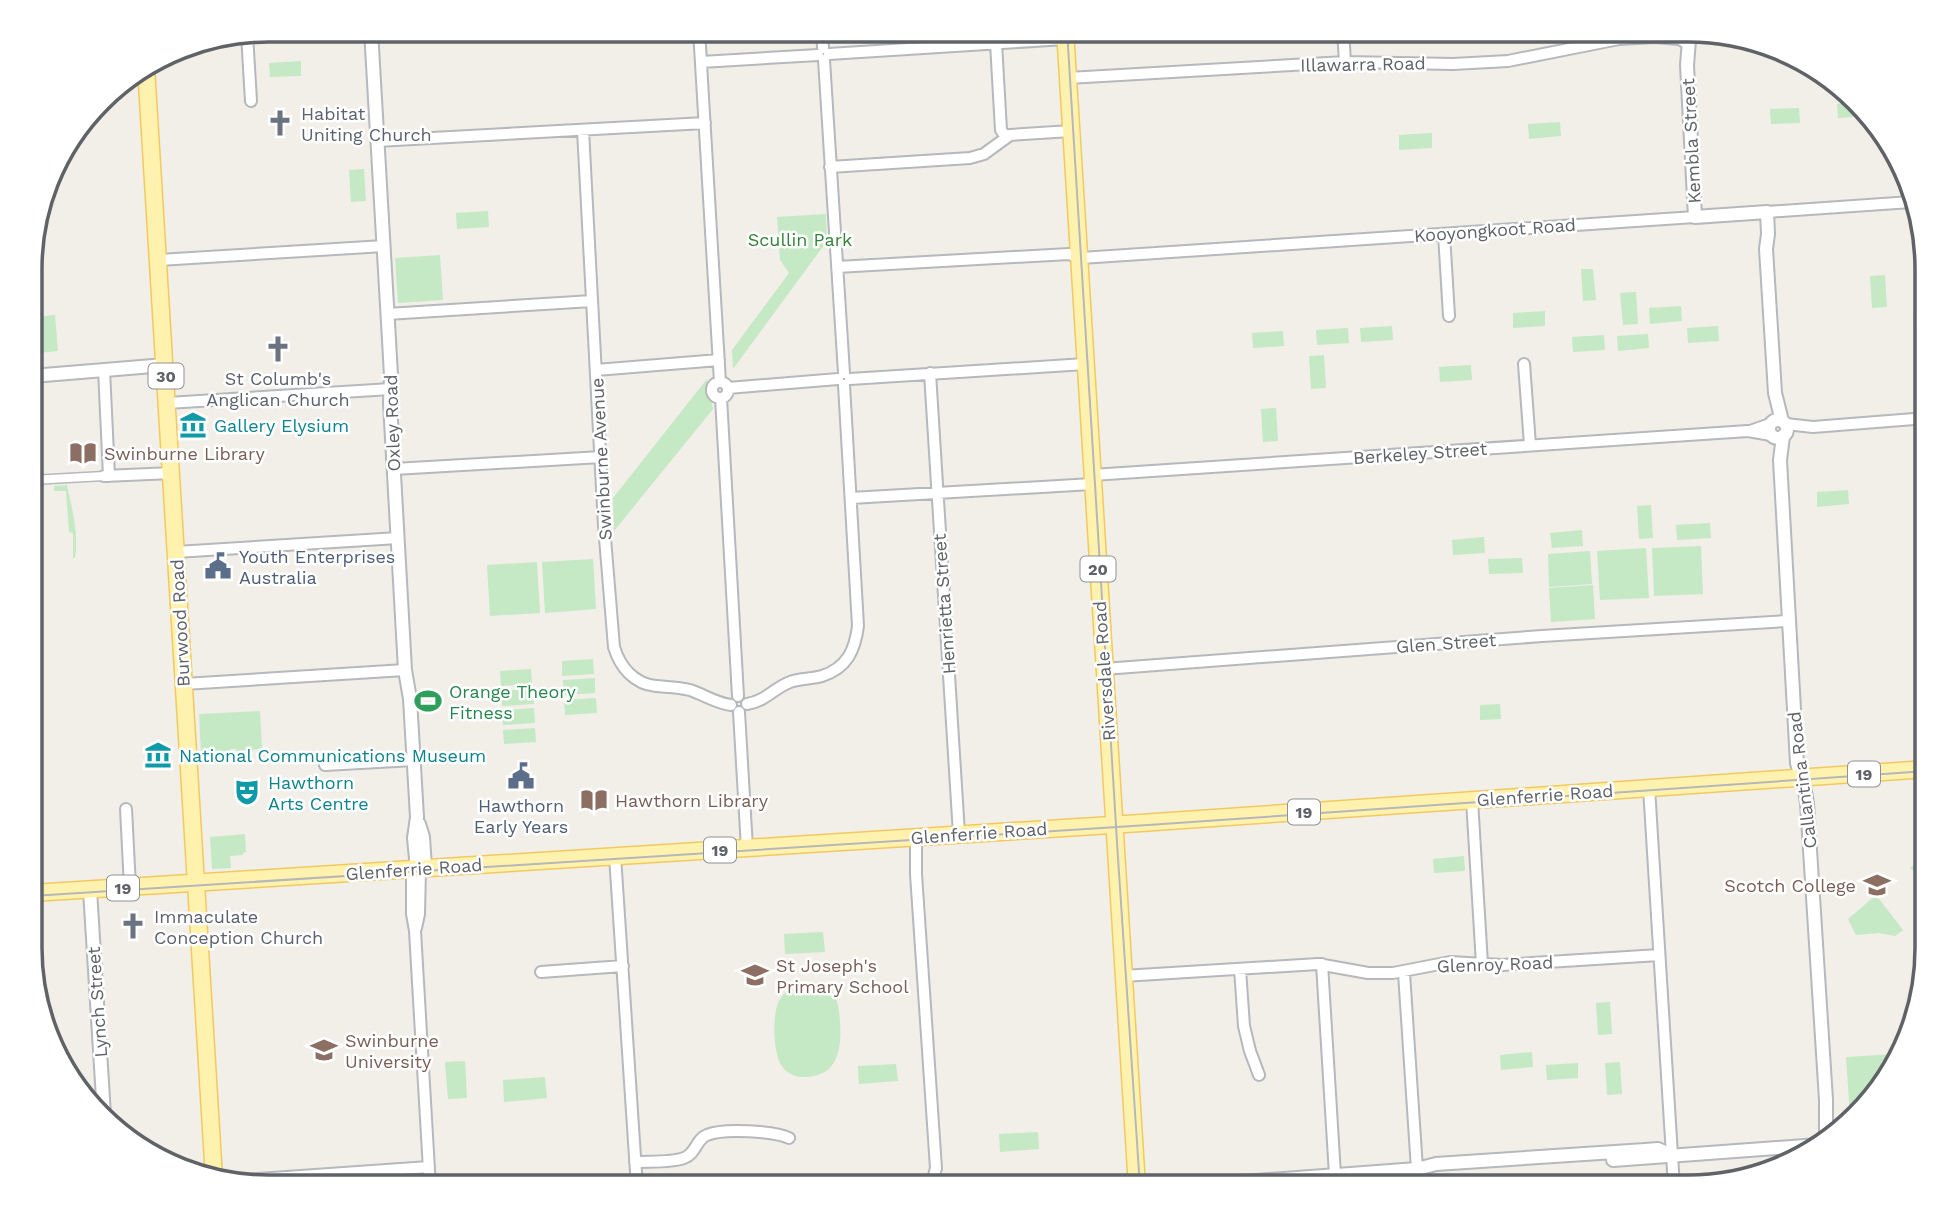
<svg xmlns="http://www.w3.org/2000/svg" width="1957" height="1217" font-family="'Work Sans',sans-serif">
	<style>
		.green { fill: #c5e8c5 }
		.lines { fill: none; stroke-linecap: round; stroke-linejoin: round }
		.pedestrian-casing { stroke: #b5b8bc; stroke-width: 11 }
		.minor-casing { stroke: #b5b8bc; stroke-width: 14 }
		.tertiary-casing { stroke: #b5b8bc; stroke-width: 16 }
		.primary-casing { stroke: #f2c960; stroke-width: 19 }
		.pedestrian { stroke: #fff; stroke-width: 8 }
		.minor { stroke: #fff; stroke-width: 10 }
		.tertiary { stroke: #fff; stroke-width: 12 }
		.primary { stroke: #fff2af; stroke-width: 16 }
		.tram { stroke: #b6b7b8; stroke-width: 2 }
		.rail-casing { stroke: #b6b7b8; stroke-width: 5 }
		.rail { stroke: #fff; stroke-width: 2.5; stroke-dasharray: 8; stroke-linecap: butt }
		.labels { text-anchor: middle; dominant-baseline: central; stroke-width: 5; stroke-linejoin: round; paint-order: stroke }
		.shield { fill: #fff; stroke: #8f9295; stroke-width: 2 }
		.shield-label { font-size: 16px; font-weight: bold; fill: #5f6368 }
		.street-label { font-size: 18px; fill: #5f6368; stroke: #fff }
		.worship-label { font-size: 18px; fill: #5b616d; stroke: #fff; text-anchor: start }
		.park-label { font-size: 18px; fill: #348238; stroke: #fff }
		.culture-label { font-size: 18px; fill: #0d838f; stroke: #fff; text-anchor: start }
		.education-label { font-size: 18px; fill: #785e54; stroke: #fff; text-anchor: start }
		.service-label { font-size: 18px; fill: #4e5e75; stroke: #fff; text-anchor: start }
		.leisure-label { font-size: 18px; fill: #27864d; stroke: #fff; text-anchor: start }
		.rim { fill: none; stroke: #5f6368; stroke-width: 3.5 }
	</style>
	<rect width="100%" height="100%" fill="#f1efe8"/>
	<!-- green -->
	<path class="green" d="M 301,61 L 301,76 L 270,77 L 269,63 Z
		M 1851,102 L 1864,116 L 1838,118 L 1837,104 Z
		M 1799,108 L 1800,123 L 1771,124 L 1770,109 Z
		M 1560,122 L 1561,136 L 1529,139 L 1528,124 Z
		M 1432,133 L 1432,148 L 1399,150 L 1399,135 Z
		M 364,169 L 366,201 L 351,202 L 349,170 Z
		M 488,211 L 489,227 L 457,229 L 456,213 Z
		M 826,214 L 827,241 L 733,369 L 732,350 L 789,273 L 780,260 L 777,217 Z
		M 440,255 L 443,300 L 398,303 L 395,258 Z
		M 1581,269 L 1593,269 L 1596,300 L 1583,301 Z
		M 1885,275 L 1887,307 L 1872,308 L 1870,276 Z
		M 1636,292 L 1638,324 L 1623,325 L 1620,293 Z
		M 1681,306 L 1682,321 L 1650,324 L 1649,308 Z
		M 1545,311 L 1545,326 L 1513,328 L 1513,313 Z
		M 1927,312 L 1927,327 L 1914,328 L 1913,313 Z
		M 55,315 L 58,351 L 38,353 L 35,317 Z
		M 1392,326 L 1393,340 L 1361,342 L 1360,328 Z
		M 1718,326 L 1719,341 L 1688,343 L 1687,328 Z
		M 1348,328 L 1349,343 L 1317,345 L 1316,330 Z
		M 1283,331 L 1284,346 L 1253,348 L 1252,333 Z
		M 1648,334 L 1649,348 L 1618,351 L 1617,336 Z
		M 1604,335 L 1605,350 L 1573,352 L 1572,337 Z
		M 1324,355 L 1326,388 L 1311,389 L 1309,356 Z
		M 1471,365 L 1472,380 L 1440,382 L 1439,367 Z
		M 707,379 L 713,409 L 614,531 L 613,498 Z
		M 1276,408 L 1278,441 L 1263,442 L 1261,409 Z
		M 67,485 C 72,509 79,533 75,558 L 73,558 L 73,533 L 69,532 L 66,491 L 54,491 L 54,486 Z
		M 1848,490 L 1849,504 L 1817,507 L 1817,492 Z
		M 1651,505 L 1653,538 L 1639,539 L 1637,506 Z
		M 1710,523 L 1711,538 L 1677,540 L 1676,525 Z
		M 1582,530 L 1583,546 L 1552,548 L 1550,533 Z
		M 1484,537 L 1485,553 L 1453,555 L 1452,540 Z
		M 1701,546 L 1703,594 L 1654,596 L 1652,548 Z
		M 1646,548 L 1649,598 L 1600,600 L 1597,551 Z
		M 1590,551 L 1592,584 L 1549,587 L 1548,554 Z
		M 1522,558 L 1523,573 L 1489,574 L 1488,559 Z
		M 593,559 L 596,609 L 545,613 L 542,562 Z
		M 537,562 L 540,613 L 490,616 L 487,565 Z
		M 1593,585 L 1595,619 L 1551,622 L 1549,588 Z
		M 593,659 L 594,674 L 562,676 L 562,661 Z
		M 531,669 L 532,684 L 501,686 L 500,671 Z
		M 595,678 L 595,693 L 564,695 L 563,680 Z
		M 533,689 L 534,704 L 502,706 L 501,691 Z
		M 596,698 L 597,713 L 565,715 L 564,700 Z
		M 1500,704 L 1501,719 L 1480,720 L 1480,705 Z
		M 534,708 L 535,723 L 503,725 L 502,710 Z
		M 260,711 L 262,749 L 236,751 L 236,749 L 231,749 L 231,751 L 201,753 L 199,714 Z
		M 535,728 L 536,742 L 504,744 L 503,730 Z
		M 245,834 L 246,852 L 243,853 L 243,855 L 230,856 L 231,868 L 212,869 L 210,837 Z
		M 1927,854 L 1927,884 L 1910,868 Z
		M 1464,856 L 1465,871 L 1434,873 L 1433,859 Z
		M 1876,895 L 1903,930 L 1895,936 L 1878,933 L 1856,935 L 1848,919 Z
		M 823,932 L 825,952 L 785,954 L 784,934 Z
		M 812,982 C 819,983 826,984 831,990 C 838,997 839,1011 840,1021 C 842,1049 838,1079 801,1077 C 792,1076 784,1071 780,1063 C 773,1049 772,1012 780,999 C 787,988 799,983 812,982 Z
		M 1610,1002 L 1612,1034 L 1598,1035 L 1596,1003 Z
		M 1532,1052 L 1533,1067 L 1501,1070 L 1500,1055 Z
		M 1896,1054 L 1887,1081 L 1850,1115 L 1846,1057 Z
		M 465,1061 L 467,1098 L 448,1099 L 445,1062 Z
		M 1620,1062 L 1622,1094 L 1607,1095 L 1605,1063 Z
		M 1578,1063 L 1578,1078 L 1547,1080 L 1546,1065 Z
		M 896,1064 L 898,1081 L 859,1084 L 858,1066 Z
		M 545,1077 L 547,1098 L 504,1102 L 503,1080 Z
		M 1038,1132 L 1039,1149 L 1000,1152 L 999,1134 Z"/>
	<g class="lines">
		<!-- pedestrian casing -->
		<g class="pedestrian-casing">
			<path id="pedestrian" d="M 32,480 L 104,476"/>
		</g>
		<!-- minor casing -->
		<g class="minor-casing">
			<path id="minor" d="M 699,30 L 720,382
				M 822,30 L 823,48
				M 1343,30 L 1345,62
				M 247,34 L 251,101
				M 1690,39 L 1709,33
				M 996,43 L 1001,130 L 1006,137
				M 829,54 L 1065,39
				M 824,60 L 844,373
				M 701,62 L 818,55
				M 1068,78 L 1345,62 L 1453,64 L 1508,61 L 1619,39 L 1655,37 L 1679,39
				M 583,130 L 604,526 L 614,647 C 620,667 634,684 656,686 C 667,687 679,687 690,690 C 705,695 715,703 731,705
				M 377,141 L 705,123
				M 830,167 L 970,158 L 984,154 L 1010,135 L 1071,131
				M 1767,212 L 1911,202
				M 1444,234 L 1449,316
				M 159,260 L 384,246
				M 837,267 L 1069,254 L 1081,258 L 1695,217
				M 387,314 L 592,301
				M 1524,364 L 1530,445
				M 104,370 L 109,476
				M 596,370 L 719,360
				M 930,373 L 959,834
				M 850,379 L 1085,364
				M712 390a8 8 0 1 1 16 0a8 8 0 1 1-16 0Z
				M 728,388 L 838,379
				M 721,398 L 738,696
				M 167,403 L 391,389
				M 1924,418 L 1927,467
				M 1786,424 L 1813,427 L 1927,418
				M 1750,431 L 1770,424
				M 394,469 L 601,457
				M 1092,475 L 1748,431 L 1771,435
				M 104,476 L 172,473
				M 851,498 L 1092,484
				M 176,552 L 398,538
				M 1104,669 L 1542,636 L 1788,621
				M 184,684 L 405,670
				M 747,704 C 766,701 774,688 790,682 C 800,678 812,679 822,676 C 847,668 855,650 858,626 L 844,385
				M 739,712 L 747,848
				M 325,765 L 414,760
				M 1649,788 L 1674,1187
				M 1472,800 L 1482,964
				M 126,809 L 130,887
				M 916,837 L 916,874 L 936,1168 L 931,1187
				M 615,856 L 637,1187
				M 412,869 L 412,914 L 415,931 L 430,1187
				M 416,928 L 419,914 L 420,869
				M 1322,964 L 1335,1175
				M 1240,969 L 1244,1026 L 1250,1051 L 1259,1075
				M 541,972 L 623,966
				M 1404,973 L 1417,1169
				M 1123,976 L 1318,964 L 1368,973 L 1393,973 L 1450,962 L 1502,965 L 1659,955
				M 635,1162 C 650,1161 670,1163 684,1158 C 696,1154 696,1139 707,1135 C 723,1128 774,1131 789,1138
				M 229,1181 L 429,1167"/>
		</g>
		<!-- tertiary casing -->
		<g class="tertiary-casing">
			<path id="tertiary" d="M 371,30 L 389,340 L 391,376 L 390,403 L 405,670 L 410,699 L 417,817 L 414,838 L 417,869
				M 1679,30 L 1678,37 L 1685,41 L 1692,36 L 1691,30
				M 1689,40 L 1687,65 L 1695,217 L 1767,212 L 1768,234 L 1766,249 L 1775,393 L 1782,421
				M 32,376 L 165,365
				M1769 429a9 9 0 1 1 18 0a9 9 0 1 1-18 0Z
				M 1783,436 L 1780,460 L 1797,763 L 1805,791 L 1807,803 L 1826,1100 L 1826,1138
				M 419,824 L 423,837 L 425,868
				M 90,890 L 104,1115
				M 1613,1160 L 1818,1145
				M 1137,1184 L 1183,1185
				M 1177,1187 L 1417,1169 L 1436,1164 L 1645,1150 L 1658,1149 L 1672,1155"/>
		</g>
		<!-- primary casing -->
		<g class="primary-casing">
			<path id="primary" d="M 1065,30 L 1137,1187
				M 146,67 L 214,1178
				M 32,893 L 1111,825 L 1927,769"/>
		</g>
		<!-- pedestrian -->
		<use href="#pedestrian" class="pedestrian"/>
		<!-- minor -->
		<use href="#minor" class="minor"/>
		<!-- tertiary -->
		<use href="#tertiary" class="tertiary"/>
		<!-- primary -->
		<use href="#primary" class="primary"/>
		<!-- tram -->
		<path class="tram" d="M 1067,30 L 1118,858 L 1140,1187
			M 32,896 L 1148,825 L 1927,771"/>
		<!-- rail casing -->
		<g class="rail-casing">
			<path id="rail" d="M 32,881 L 39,999"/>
		</g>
		<!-- rail -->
		<use href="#rail" class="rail"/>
	</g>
	<!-- icons -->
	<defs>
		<g id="church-bare" transform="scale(2.1)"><path d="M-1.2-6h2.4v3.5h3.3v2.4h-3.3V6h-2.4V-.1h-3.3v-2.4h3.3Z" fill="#6b7280" stroke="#fff" stroke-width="2.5" paint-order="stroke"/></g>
		<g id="museum-bare" transform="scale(2.1)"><path d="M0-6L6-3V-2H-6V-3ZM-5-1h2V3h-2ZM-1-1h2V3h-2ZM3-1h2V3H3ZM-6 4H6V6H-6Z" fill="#0f9aa8" stroke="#fff" stroke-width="2.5" paint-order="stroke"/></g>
		<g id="library-bare" transform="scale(2.1)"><path d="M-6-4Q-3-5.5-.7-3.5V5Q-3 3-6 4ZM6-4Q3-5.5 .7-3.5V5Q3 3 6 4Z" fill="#8d6e63" stroke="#fff" stroke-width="2.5" paint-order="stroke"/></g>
		<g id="civic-bare" transform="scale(2.1)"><path d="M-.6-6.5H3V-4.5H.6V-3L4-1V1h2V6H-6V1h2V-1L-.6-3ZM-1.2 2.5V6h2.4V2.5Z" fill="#5c6f8a" stroke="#fff" stroke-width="2.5" paint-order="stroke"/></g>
		<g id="stadium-bare" transform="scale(2.1)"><path d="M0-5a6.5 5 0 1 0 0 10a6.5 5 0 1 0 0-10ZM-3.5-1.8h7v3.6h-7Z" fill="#2e9e5b" stroke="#fff" stroke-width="2.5" paint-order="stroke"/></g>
		<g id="theatre-bare" transform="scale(2.1)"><path d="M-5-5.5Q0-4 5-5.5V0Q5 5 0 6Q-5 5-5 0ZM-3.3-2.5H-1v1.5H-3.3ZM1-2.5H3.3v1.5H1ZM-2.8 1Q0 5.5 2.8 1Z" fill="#0f9aa8" stroke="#fff" stroke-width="2.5" paint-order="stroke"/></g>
		<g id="school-bare" transform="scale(2.1)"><path d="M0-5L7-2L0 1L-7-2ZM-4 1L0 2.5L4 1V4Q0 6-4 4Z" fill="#8d6e63" stroke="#fff" stroke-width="2.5" paint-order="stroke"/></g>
		<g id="university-bare" transform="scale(2.1)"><path d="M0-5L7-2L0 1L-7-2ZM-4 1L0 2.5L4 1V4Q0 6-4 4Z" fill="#8d6e63" stroke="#fff" stroke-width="2.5" paint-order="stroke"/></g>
	</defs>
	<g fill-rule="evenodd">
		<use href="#church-bare" x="280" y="123"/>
		<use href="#church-bare" x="278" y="349"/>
		<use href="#museum-bare" x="193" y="425"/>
		<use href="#library-bare" x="83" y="453"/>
		<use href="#civic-bare" x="218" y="566"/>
		<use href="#stadium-bare" x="428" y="701"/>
		<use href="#museum-bare" x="158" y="755"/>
		<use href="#civic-bare" x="521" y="776"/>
		<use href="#theatre-bare" x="247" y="792"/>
		<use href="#library-bare" x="594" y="800"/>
		<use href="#school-bare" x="1877" y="885"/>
		<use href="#church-bare" x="133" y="926"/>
		<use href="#school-bare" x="755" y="975"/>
		<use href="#university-bare" x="324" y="1050"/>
	</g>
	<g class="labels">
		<!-- shield labels -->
		<g class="shield">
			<rect x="148.5" y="363.5" width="35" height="25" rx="5"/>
			<rect x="1080.5" y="556.5" width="35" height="25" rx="5"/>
			<rect x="1848" y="761.5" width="32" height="25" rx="5"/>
			<rect x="1288" y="799.5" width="32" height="25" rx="5"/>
			<rect x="704" y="837.5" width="32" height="25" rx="5"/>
			<rect x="107" y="875.5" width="32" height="25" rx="5"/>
		</g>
		<g class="shield-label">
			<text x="166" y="376">30</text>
			<text x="1098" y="569">20</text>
			<text x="1864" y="774">19</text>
			<text x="1304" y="812">19</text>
			<text x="720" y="850">19</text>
			<text x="123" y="888">19</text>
		</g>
		<!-- street labels -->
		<g class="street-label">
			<text transform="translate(1363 64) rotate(-1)">Illawarra Road</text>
			<text transform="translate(1691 141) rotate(-93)">Kembla Street</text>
			<text transform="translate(1495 230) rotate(-4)">Kooyongkoot Road</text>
			<text transform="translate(392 423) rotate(-92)">Oxley Road</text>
			<text transform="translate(1420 453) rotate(-4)">Berkeley Street</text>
			<text transform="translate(601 459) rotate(-93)">Swinburne Avenue</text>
			<text transform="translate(944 604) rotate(-94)">Henrietta Street</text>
			<text transform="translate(180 623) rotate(-93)">Burwood Road</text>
			<text transform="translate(1446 643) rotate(-4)">Glen Street</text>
			<text transform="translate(1104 671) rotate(-94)">Riversdale Road</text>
			<text transform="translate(1802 780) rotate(-97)">Callantina Road</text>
			<text transform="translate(1545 795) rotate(-4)">Glenferrie Road</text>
			<text transform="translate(979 833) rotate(-4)">Glenferrie Road</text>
			<text transform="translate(414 869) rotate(-4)">Glenferrie Road</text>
			<text transform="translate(1495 964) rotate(-2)">Glenroy Road</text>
			<text transform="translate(97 1002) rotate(-94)">Lynch Street</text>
		</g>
		<!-- worship labels -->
		<g class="worship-label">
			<text x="301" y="113">Habitat<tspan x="301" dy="21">Uniting Church</tspan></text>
			<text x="278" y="378" text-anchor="middle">St Columb's<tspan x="278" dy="21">Anglican Church</tspan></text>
			<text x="154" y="916">Immaculate<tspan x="154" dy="21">Conception Church</tspan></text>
		</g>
		<!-- park labels -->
		<g class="park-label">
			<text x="800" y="239">Scullin Park</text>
		</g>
		<!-- culture labels -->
		<g class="culture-label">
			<text x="214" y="425">Gallery Elysium</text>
			<text x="179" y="755">National Communications Museum</text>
			<text x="268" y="782">Hawthorn<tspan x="268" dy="21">Arts Centre</tspan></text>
		</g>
		<!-- education labels -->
		<g class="education-label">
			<text x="104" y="453">Swinburne Library</text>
			<text x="615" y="800">Hawthorn Library</text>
			<text x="1856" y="885" text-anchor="end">Scotch College</text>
			<text x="776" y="965">St Joseph's<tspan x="776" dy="21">Primary School</tspan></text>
			<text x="345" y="1040">Swinburne<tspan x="345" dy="21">University</tspan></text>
		</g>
		<!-- service labels -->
		<g class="service-label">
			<text x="239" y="556">Youth Enterprises<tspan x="239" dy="21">Australia</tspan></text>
			<text x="521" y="805" text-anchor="middle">Hawthorn<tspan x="521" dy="21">Early Years</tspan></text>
		</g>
		<!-- leisure labels -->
		<g class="leisure-label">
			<text x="449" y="691">Orange Theory<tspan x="449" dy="21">Fitness</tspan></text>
		</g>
	</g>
	<!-- crop -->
	<path d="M0 0H1957V1217H0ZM269 42H1688A227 227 0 0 1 1915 269V948A227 227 0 0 1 1688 1175H269A227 227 0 0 1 42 948V269A227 227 0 0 1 269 42Z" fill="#fff" fill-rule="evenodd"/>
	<path class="rim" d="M269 42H1688A227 227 0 0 1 1915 269V948A227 227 0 0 1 1688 1175H269A227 227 0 0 1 42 948V269A227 227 0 0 1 269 42Z"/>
</svg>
